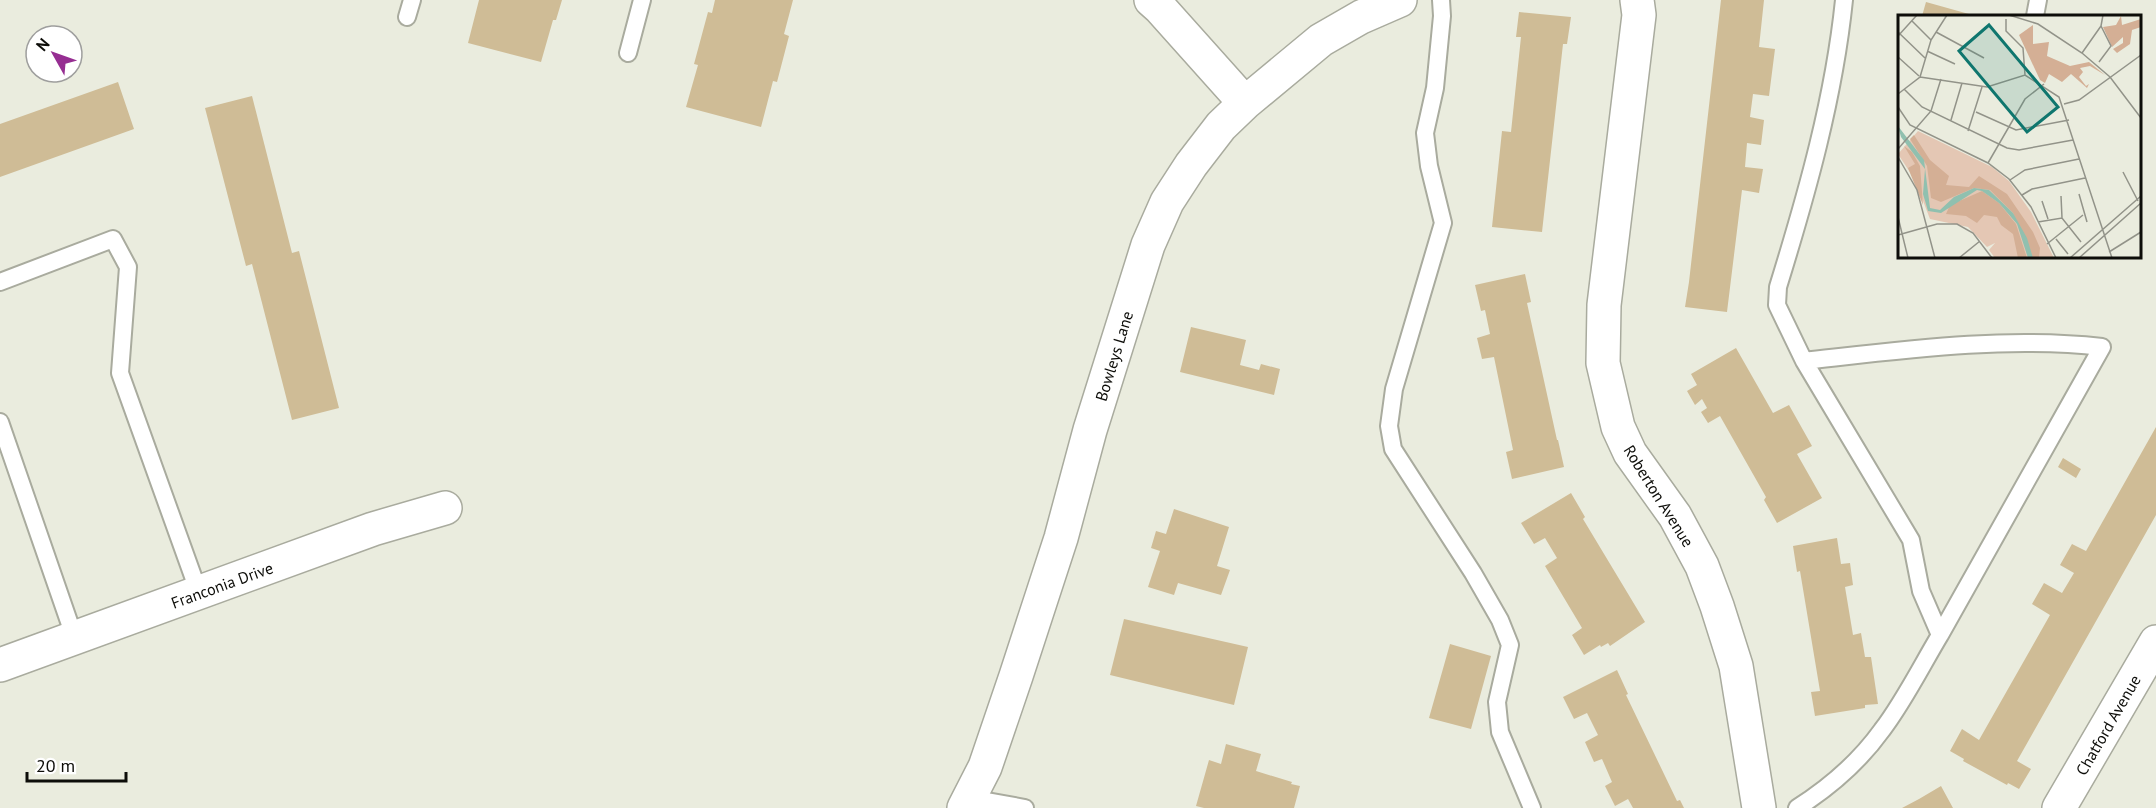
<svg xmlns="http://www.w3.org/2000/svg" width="2156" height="808" font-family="'PT Sans',sans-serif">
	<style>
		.building { fill: #cfbc96 }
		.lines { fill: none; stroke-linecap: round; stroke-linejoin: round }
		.service-casing { stroke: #a9ab9e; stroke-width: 20 }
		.minor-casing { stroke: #a9ab9e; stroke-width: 36 }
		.service { stroke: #fff; stroke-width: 16 }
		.minor { stroke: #fff; stroke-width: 33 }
		.labels { text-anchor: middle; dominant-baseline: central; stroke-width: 4.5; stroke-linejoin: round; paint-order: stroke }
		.street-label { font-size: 16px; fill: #0d0d09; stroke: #fff }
		.inset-road { fill: none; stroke: #929389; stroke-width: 1.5 }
		.view { fill: #0f766e; fill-opacity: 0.15; stroke: #0f766e; stroke-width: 3 }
		.inset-edge { fill: none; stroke: #0d0d09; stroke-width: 3 }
	</style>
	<rect width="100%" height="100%" fill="#eaecde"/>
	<!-- building -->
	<path class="building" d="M 479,0 L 562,0 L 556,20 L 553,20 L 541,62 L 468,43 Z
		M 715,0 L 793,0 L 784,34 L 789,36 L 777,82 L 773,81 L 761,127 L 686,107 L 698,65 L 694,64 L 708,12 L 712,13 Z
		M 1721,0 L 1764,0 L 1759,47 L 1775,49 L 1769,96 L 1753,94 L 1750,117 L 1764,120 L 1761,145 L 1747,143 L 1745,167 L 1763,169 L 1759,193 L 1742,190 L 1727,312 L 1685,307 L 1689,282 Z
		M 1926,2 L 1976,16 L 1922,16 Z
		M 1519,12 L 1571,17 L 1567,44 L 1563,44 L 1542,232 L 1492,227 L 1502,131 L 1511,132 L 1521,37 L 1516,37 Z
		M 118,82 L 134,129 L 0,177 L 0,124 Z
		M 252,96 L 292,253 L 299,251 L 339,408 L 292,420 L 252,264 L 246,266 L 205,108 Z
		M 1525,274 L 1531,302 L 1527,303 L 1557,440 L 1558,440 L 1564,467 L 1512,479 L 1506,452 L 1513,450 L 1494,357 L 1482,359 L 1477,338 L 1490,334 L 1485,310 L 1481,311 L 1475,285 Z
		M 1191,327 L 1246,340 L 1240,365 L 1259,370 L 1261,364 L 1280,369 L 1274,395 L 1180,372 Z
		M 1736,348 L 1773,413 L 1789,405 L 1812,446 L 1797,454 L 1822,498 L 1777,523 L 1764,500 L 1766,497 L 1720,416 L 1708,423 L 1701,412 L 1707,408 L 1702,399 L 1695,405 L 1687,391 L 1697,385 L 1691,374 Z
		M 2156,427 L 2156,515 L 2017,761 L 2031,769 L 2019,789 L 2008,783 L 2007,785 L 1963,761 L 1964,759 L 1950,751 L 1962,729 L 1979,740 L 2050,615 L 2032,604 L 2044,583 L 2062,593 L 2074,573 L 2060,565 L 2072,544 L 2086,551 Z
		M 2063,458 L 2081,469 L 2076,478 L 2058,467 Z
		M 1571,493 L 1585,517 L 1583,519 L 1645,622 L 1610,646 L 1608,643 L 1601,647 L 1600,645 L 1584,655 L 1572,635 L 1582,628 L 1545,566 L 1557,558 L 1545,538 L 1534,544 L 1521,523 Z
		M 1174,509 L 1229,527 L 1217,566 L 1230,570 L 1221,595 L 1178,583 L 1174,595 L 1148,587 L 1160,551 L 1151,548 L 1156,531 L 1166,534 Z
		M 1837,538 L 1841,564 L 1850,563 L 1853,585 L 1845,587 L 1853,635 L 1861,633 L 1865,657 L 1871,657 L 1878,704 L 1865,705 L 1865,708 L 1815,716 L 1811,692 L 1820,691 L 1800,571 L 1797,572 L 1793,546 Z
		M 1124,619 L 1248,647 L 1234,705 L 1110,675 Z
		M 1450,644 L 1491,656 L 1471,729 L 1429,718 Z
		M 1617,670 L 1628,694 L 1626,695 L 1677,801 L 1680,800 L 1684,808 L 1633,808 L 1628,799 L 1615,806 L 1605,786 L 1612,782 L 1602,759 L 1594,762 L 1585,742 L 1598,735 L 1587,713 L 1574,719 L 1563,697 Z
		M 1226,744 L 1261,754 L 1256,771 L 1292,782 L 1291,784 L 1300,786 L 1294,808 L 1204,808 L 1196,806 L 1209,760 L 1221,764 Z
		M 1941,786 L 1953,808 L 1902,808 L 1919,799 Z"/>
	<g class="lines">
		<!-- service casing -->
		<g class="service-casing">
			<path id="service" d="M 1441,0 L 1442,16 L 1435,88 L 1425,133 L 1429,166 L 1443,223 L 1394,389 L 1389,426 L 1393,449 L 1473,573 L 1500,620 L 1510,645 L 1497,702 L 1500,732 L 1532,808
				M 2035,16 L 2038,0
				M 407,17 L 412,0
				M 628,53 L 642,0
				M 0,282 L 113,239 L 128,267 L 120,373 L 199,593
				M 1804,361 C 1903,350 2003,336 2102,347 L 1940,635
				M 0,422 L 75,639
				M 970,798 L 1025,808
				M 1797,808 C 1830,787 1859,762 1882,730 C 1903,703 1922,665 1940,635 L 1921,591 L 1911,540 L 1804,361 L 1777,305 L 1778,287 C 1807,193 1834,98 1844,0"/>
		</g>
		<!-- minor casing -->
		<g class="minor-casing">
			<path id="minor" d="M 1151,0 L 1160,8 L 1245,103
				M 1637,0 L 1639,15 L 1604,305 L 1603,363 L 1618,427 L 1630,453 L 1675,516 L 1702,566 L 1717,606 L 1736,666 L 1759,808
				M 0,665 L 373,529 L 445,508
				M 964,808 L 985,767 L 1016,676 L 1061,538 L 1090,430 L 1148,245 L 1167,202 L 1191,165 L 1221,126 L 1245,103 L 1321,40 L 1361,17 L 1400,0
				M 2059,808 L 2156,642"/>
		</g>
		<!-- service -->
		<use href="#service" class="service"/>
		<!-- minor -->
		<use href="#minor" class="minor"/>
	</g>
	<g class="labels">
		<!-- street labels -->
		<g class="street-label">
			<text transform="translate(1114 356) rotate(-73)">Bowleys Lane</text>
			<text transform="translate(1659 496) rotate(58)">Roberton Avenue</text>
			<text transform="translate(222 585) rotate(-20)">Franconia Drive</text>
			<text transform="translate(2108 725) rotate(-60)">Chatford Avenue</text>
		</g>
	</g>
	<!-- overview -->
	<g transform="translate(1898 15)">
		<rect width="243" height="243" fill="#eaecde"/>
		<path d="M 20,116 L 94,152 L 111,166 L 133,197 L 156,243 L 97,243 L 91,235 L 97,228 L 89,232 L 70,212 L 32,204 L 17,165 L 0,139 Z" fill="#e4c7b4"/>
		<path d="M 223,1 L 224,10 L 243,4 L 243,12 L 234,15 L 232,29 L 219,38 L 215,34 L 225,28 L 225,22 L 214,32 L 205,12 L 218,10 ZM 135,10 L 135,29 L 151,27 L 149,41 L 172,51 L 191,47 L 207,60 L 192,51 L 182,53 L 185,57 L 181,62 L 188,71 L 191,69 L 189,73 L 173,59 L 164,67 L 151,59 L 147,68 L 142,65 L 121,20 ZM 16,120 L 32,145 L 51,161 L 48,170 L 71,172 L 81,161 L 109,179 L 135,217 L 142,233 L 141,243 L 135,243 L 115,198 L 92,175 L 76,173 L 43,187 L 33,183 L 29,151 L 12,124 ZM 6,131 L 14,137 L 22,151 L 25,190 L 10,153 L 17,149 ZM 84,176 L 101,188 L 118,209 L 129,243 L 120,243 L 115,219 L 103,210 L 99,202 L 86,200 L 79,208 L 68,201 L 48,199 L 52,190 Z" fill="#d4af95"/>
		<path d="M 0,111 L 26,145 L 32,193 L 42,195 L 56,182 L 76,173 L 91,175 L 115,198 L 129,223 L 135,243 L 130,243 L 119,209 L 101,188 L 84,176 L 79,175 L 43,198 L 30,196 L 25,179 L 27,154 L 3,122 Z" fill="#90c0af"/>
		<path class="inset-road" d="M 111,0 L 140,9 L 184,38 L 212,62 L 243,103M 108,4 L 108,16 L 125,33 L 127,60M 14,6 L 33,25M 0,17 L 27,43M 38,17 L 86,43M 0,21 L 19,0M 29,36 L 57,49M 184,38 L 203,11M 0,42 L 21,61M 201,47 L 213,31 L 203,11 L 205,0M 22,62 L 89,72 L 127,60 L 161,82 L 214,243M 6,74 L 24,92 L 109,133 L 121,135 L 175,125M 0,79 L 22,62 L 33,25 L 49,0M 166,89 L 181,85 L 243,40M 0,92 L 12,110 L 90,148 L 111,164 L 133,192 L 158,243M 78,97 L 118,115 L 171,105M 53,105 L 64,68M 70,116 L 84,72M 0,134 L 33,96 L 43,64M 0,142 L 19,175 L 37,243M 90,148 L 127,84 L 146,69M 225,157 L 240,186M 112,165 L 127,155 L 181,144M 181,179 L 189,207M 124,180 L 134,174 L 187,163M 163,181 L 164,203M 144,186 L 150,204M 0,202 L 10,243M 140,207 L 164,203 L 183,227M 0,220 L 39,209 L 59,209 L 75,218 L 94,243M 158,224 L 170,239M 149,229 L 185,200M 211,237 L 243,217M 61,243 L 82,226M 172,243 L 243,181M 181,243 L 243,188"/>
		<path class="view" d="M 91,10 L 160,92 L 129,117 L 61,36 Z"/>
		<rect width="243" height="243" class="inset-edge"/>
	</g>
	<!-- north arrow -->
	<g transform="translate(54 54) rotate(310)"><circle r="28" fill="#ffffff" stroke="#9e9e9d" stroke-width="1.5"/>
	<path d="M0-4.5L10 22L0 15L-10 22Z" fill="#962e92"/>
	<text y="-9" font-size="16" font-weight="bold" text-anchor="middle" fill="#0d0d09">N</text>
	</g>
	<!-- scale -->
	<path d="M27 772v9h99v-9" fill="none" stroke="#0d0d09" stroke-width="3"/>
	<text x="36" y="772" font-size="18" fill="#0d0d09" stroke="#ffffff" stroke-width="4.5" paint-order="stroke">20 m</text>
</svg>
